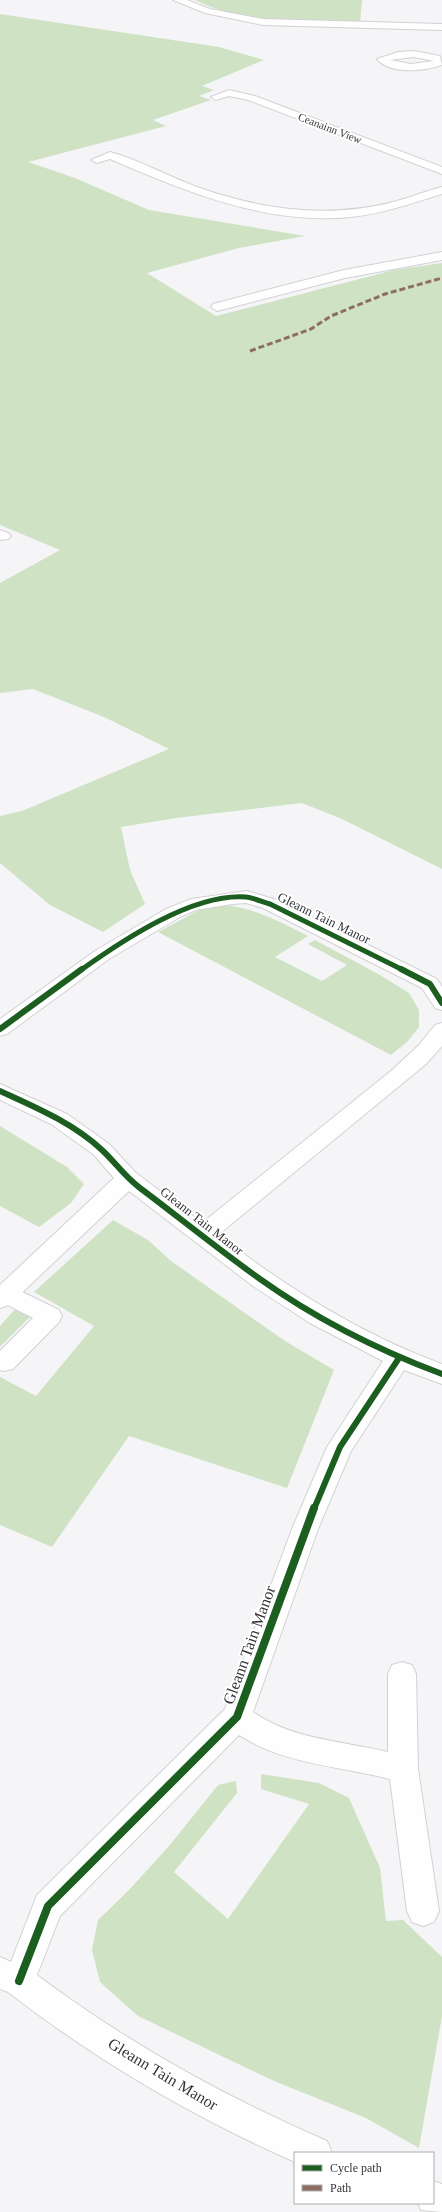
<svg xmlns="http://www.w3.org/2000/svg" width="442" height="2212" font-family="'Times New Roman',serif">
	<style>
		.green { fill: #cfe2c3 }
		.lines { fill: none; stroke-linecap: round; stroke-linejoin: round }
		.service-casing { stroke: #d2d2d4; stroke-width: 2 }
		.minor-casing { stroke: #d2d2d4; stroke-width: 2 }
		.service { fill: #fefefe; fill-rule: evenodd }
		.minor { fill: #fefefe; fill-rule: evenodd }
		.quiet { stroke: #8d6e63; stroke-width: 3; stroke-dasharray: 6 3; stroke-linecap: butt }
		.cycleway-far2-casing { stroke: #fff; stroke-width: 7 }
		.cycleway-far1-casing { stroke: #fff; stroke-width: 9 }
		.cycleway-casing { stroke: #fff; stroke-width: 11 }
		.cycleway-far2 { stroke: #1b5e20; stroke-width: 5 }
		.cycleway-far1 { stroke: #1b5e20; stroke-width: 6 }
		.cycleway { stroke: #1b5e20; stroke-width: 8 }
		.labels { text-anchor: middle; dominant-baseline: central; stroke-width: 4; stroke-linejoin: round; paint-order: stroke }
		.far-street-label { font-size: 11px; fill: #343336; stroke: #fff }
		.street-label { font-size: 13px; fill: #343336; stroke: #fff }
		.near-street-label { font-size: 16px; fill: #343336; stroke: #fff }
	</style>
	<rect width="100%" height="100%" fill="#f5f5f8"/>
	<!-- green -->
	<path class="green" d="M 195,0 L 362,0 L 362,1 L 360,23 C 308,22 242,24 195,0 Z
		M 0,14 L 219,47 L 264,60 L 202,86 L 214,90 L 199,96 L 211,100 L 153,120 L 166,126 L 28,162 L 75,178 L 149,210 L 305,236 L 239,248 L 147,273 L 216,316 L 394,270 L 442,263 L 442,869 L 342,819 L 302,803 L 176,818 L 121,827 L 130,870 L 145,904 L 103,932 L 50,905 L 0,863 L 0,816 L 22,811 L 169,749 L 104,717 L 33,689 L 0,693 L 0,583 L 60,550 L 0,525 Z
		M 226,905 C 256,909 281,922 308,936 L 275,957 L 322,981 L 347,965 L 308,944 L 315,940 L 380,975 L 409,993 L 419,1010 L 419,1027 L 407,1042 L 391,1055 L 158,932 L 203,908 Z
		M 0,1126 L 67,1167 L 84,1184 L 71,1203 L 39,1227 L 0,1206 Z
		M 113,1220 L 148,1240 L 171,1261 L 285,1341 L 334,1370 L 287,1488 L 129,1436 L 52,1547 L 0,1525 L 0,1377 L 36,1396 L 94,1326 L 34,1292 Z
		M 17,1307 L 33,1314 L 0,1347 L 0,1326 Z
		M 261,1774 L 319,1783 L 349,1798 L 380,1868 L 386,1921 L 403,1920 L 442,1957 L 442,2016 L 419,2148 L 366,2118 L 274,2081 L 138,2016 L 100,1982 L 92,1950 L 98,1920 L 129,1890 L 169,1846 L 218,1785 L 236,1781 L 237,1793 L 174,1872 L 228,1919 L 309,1804 L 261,1789 Z"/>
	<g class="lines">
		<!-- service casing -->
		<g class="service-casing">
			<path id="service" d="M 6,1284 L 59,1310 L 62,1316 L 59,1322 L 13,1369 L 4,1371 L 0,1370 L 0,1351 L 33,1318 L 0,1301 L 0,1286 Z"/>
		</g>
		<!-- minor casing -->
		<g class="minor-casing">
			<path id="minor" d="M 173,0 L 187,0 L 210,9 L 263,19 L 442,24 L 442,30 L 263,25 L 205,13 Z
				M 414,51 L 440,56 L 442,65 C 425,71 390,75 377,59 L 398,52 ZM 414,57 L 434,61 L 411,64 L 390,60 Z
				M 229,90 L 255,96 L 442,167 L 442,174 L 248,100 L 229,96 L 216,100 L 211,97 Z
				M 110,152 C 138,159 171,178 200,188 C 263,210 327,219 393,202 C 410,198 425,191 442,187 L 442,194 C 412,203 382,214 351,217 C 265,225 187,192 110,159 L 97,163 L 91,160 Z
				M 442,252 L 442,260 L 345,278 L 217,311 L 211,307 L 213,304 L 344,270 Z
				M 0,530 L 8,533 L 11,536 L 8,539 L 0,540 Z
				M 247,891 L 277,900 L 437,979 L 442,987 L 442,1010 L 435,1008 L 422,988 L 263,908 L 246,903 L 232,904 L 196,910 L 180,917 L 109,959 L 7,1034 L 0,1036 L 0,1019 L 95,951 L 166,909 L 191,899 Z
				M 442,1023 L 442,1046 L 426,1064 L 218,1235 C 288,1288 360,1334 442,1364 L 442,1384 L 404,1370 L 351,1451 L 318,1529 L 253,1712 C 293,1740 343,1741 388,1752 L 388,1674 L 392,1665 L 402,1662 L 412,1665 L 416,1674 L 418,1769 L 439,1911 L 434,1922 L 423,1926 L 412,1922 L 407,1911 L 390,1779 C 339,1766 283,1764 239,1735 L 60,1916 L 37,1975 C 126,2042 225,2097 327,2141 L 332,2153 L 295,2153 L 295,2162 C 193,2117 96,2060 8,1992 L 0,1989 L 0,1957 L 11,1962 L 37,1895 L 225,1709 L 292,1529 L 327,1447 L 383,1361 L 310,1323 L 253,1286 L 129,1191 L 9,1305 L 0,1308 L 0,1285 L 114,1178 L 93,1154 L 51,1124 L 0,1100 L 0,1084 L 67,1114 L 109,1144 L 136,1173 L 202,1223 L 391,1071 L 419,1045 L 435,1025 Z
				M 433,2181 L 442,2184 L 442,2212 L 421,2210 L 418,2203 L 433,2203 Z"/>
		</g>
		<!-- service -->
		<use href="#service" class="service"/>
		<!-- minor -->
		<use href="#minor" class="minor"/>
		<!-- quiet -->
		<path class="quiet" d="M 250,351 L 311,329 L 331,316 L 385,294 L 442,278"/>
		<!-- cycleway-far2 casing -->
		<g class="cycleway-far2-casing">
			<path id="cycleway-far2" d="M 81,970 C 123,940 193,893 246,897 C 254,898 263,902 270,904 L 403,970"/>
		</g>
		<!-- cycleway-far1 casing -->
		<g class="cycleway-far1-casing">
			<path id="cycleway-far1" d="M 401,969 L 430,984 L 442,1003
				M 0,1029 L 82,969
				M 0,1091 C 35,1107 73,1123 102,1150 C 115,1162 125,1177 140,1188 C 180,1218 219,1250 260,1279 C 316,1319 378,1350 442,1374
				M 314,1509 L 340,1447 L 399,1358"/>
		</g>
		<!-- cycleway casing -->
		<g class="cycleway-casing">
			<path id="cycleway" d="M 19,1981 L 48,1906 L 237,1717 L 314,1508"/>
		</g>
		<!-- cycleway-far2 -->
		<use href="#cycleway-far2" class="cycleway-far2"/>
		<!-- cycleway-far1 -->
		<use href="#cycleway-far1" class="cycleway-far1"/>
		<!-- cycleway -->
		<use href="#cycleway" class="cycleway"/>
	</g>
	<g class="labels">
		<!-- far-street labels -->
		<g class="far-street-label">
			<text transform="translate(330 128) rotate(21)">Ceanainn View</text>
		</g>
		<!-- street labels -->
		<g class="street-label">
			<text transform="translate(324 918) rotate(26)">Gleann Tain Manor</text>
			<text transform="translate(202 1221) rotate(38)">Gleann Tain Manor</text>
		</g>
		<!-- near-street labels -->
		<g class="near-street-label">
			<text transform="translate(249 1645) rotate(-70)">Gleann Tain Manor</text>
			<text transform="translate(163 2074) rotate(31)">Gleann Tain Manor</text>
		</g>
	</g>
	<!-- legend -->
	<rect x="294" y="2152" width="140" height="52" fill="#ffffff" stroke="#aeadaf"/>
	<rect x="302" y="2165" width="20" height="6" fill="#1b5e20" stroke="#aeadaf"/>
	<text x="330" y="2172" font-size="12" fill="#343336">Cycle path</text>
	<rect x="302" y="2185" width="20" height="6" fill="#8d6e63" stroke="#aeadaf"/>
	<text x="330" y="2192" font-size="12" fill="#343336">Path</text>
</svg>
